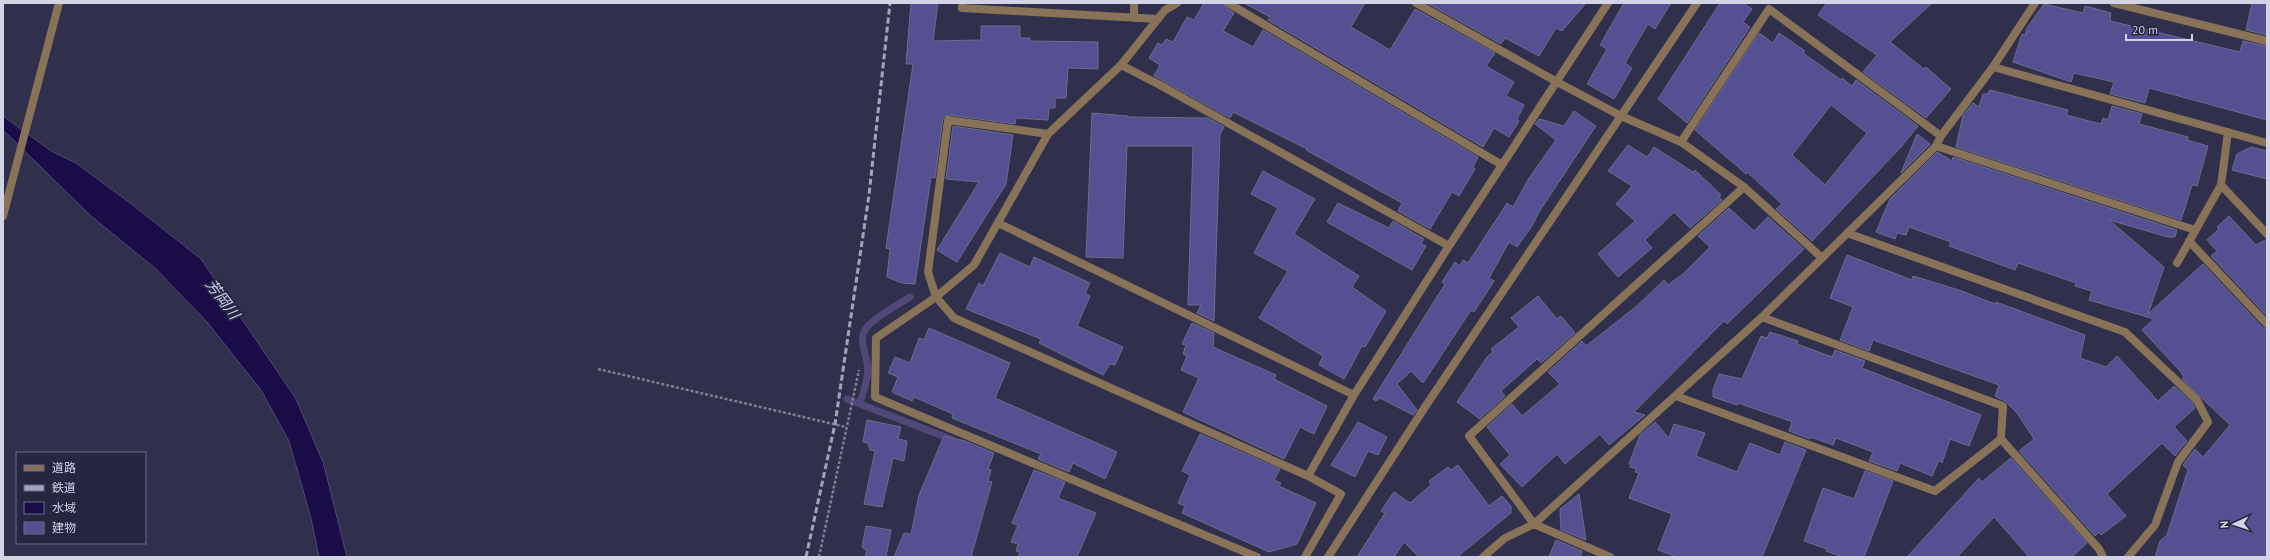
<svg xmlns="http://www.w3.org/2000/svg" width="2270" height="560" font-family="'PT Sans','Noto Sans JP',sans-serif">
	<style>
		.water { fill: #190c47; stroke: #504876 }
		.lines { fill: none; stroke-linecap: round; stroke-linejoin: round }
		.stream { stroke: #504876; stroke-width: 7 }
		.building { fill: #545091; stroke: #6c6c8c; fill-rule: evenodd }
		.path { stroke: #7e7e95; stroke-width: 2.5; stroke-dasharray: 3 2; stroke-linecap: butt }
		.street { stroke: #887359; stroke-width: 8 }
		.rail { stroke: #a4a4b9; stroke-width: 3; stroke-dasharray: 6 3; stroke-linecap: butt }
		.labels { text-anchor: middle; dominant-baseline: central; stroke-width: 4; stroke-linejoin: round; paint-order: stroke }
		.water-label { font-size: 15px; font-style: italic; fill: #cacbf1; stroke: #272641 }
	</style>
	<rect width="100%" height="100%" fill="#31304c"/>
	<!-- water -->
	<path class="water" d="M 3,116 L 51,151 L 76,163 L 130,203 L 201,259 L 296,399 L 323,462 L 347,557 L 319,557 L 311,518 L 289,441 L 261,390 L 207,322 L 156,269 L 91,216 L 3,130 Z"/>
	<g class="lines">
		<!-- stream -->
		<path class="stream" d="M 847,399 L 953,440
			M 860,404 C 863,392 870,375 867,362 C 865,351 858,337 867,327 C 877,316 898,305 910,297"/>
	</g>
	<!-- building -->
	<path class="building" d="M 911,3 L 938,3 L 933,41 L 981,40 L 981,26 L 1020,26 L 1020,38 L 1030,38 L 1030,41 L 1098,42 L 1098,69 L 1068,68 L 1066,98 L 1055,98 L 1055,108 L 1049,108 L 1048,120 L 1016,118 L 1015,124 L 949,115 L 943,117 L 935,178 L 931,177 L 915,284 L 902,283 L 887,277 L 890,249 L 886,248 L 913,64 L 906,64 Z
		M 1204,3 L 1223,3 L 1225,7 L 1234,13 L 1223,31 L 1253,47 L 1263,30 L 1478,157 L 1473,167 L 1475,169 L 1459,196 L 1452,192 L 1430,229 L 1398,211 L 1402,203 L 1306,150 L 1307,149 L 1233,112 L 1230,118 L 1154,76 L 1160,65 L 1149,58 L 1158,43 L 1162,45 L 1166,39 L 1173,42 L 1187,17 L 1194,20 Z
		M 1244,3 L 1365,3 L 1351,27 L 1390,50 L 1415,9 L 1495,53 L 1486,66 L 1514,82 L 1506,96 L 1524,105 L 1517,119 L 1519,121 L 1509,137 L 1494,128 L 1483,147 L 1268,20 L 1270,17 Z
		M 1427,3 L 1586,3 L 1562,31 L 1556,28 L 1539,56 L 1505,38 L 1501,44 Z
		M 1624,3 L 1671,3 L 1655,29 L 1648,24 L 1625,63 L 1632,68 L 1614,99 L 1587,84 L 1607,49 L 1600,45 Z
		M 1720,3 L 1743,3 L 1752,9 L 1743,22 L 1750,27 L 1687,123 L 1658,99 Z
		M 1827,3 L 1932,3 L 1890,42 L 1924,69 L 1926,67 L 1951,89 L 1926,118 L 1863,72 L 1877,55 L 1818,15 Z
		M 2252,3 L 2267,3 L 2267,35 L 2246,30 Z
		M 2044,4 L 2083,13 L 2085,6 L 2111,13 L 2110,21 L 2240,52 L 2243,41 L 2267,46 L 2267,120 L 2149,88 L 2145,103 L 2110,94 L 2114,82 L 2074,73 L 2071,82 L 2013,62 L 2022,34 L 2025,35 L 2027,28 Z
		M 1759,33 L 1773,43 L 1779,33 L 1805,51 L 1803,53 L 1841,80 L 1842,78 L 1852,86 L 1856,80 L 1918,126 L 1901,147 L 1812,241 L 1776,209 L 1782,204 L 1747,172 L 1746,174 L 1695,130 ZM 1831,105 L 1867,133 L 1825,185 L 1792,155 Z
		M 1990,90 L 2068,110 L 2066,115 L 2101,124 L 2103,118 L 2108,120 L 2112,106 L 2142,114 L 2139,124 L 2188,137 L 2187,140 L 2208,146 L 2197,186 L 2192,185 L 2181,220 L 1956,147 L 1963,115 L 1973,103 L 1979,107 L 1983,94 L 1987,94 Z
		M 1574,111 L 1596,126 L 1539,212 L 1532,226 L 1517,247 L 1509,242 L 1489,278 L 1494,281 L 1474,312 L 1471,310 L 1423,383 L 1411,371 L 1397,384 L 1417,410 L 1413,415 L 1380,398 L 1376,401 L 1373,399 L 1445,284 L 1442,282 L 1455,262 L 1460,266 L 1463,260 L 1468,263 L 1507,203 L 1513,207 L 1529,178 L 1556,140 L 1535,124 L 1539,119 L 1564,126 Z
		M 1092,113 L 1128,116 L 1128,117 L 1208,118 L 1224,127 L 1220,134 L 1214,321 L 1197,313 L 1201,305 L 1188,305 L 1193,146 L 1127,146 L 1123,258 L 1086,257 Z
		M 953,126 L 1013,135 L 1006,184 L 957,262 L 937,250 L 979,182 L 946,179 Z
		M 1917,134 L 1930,144 L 1901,173 Z
		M 1628,145 L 1647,157 L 1654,147 L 1693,172 L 1695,170 L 1721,195 L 1719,197 L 1722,200 L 1690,228 L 1674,212 L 1645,240 L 1652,248 L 1618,277 L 1598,254 L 1635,221 L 1616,204 L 1632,186 L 1608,171 Z
		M 2251,147 L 2267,151 L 2267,179 L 2232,170 L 2237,154 Z
		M 1937,152 L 1952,161 L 1953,157 L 2177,230 L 2175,237 L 2168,237 L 2109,220 L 2164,267 L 2148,314 L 2203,264 L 2263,328 L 2267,329 L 2267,557 L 2155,557 L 2160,541 L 2167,535 L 2188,470 L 2183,465 L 2195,449 L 2203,457 L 2230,425 L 2182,379 L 2184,377 L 2180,371 L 2142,330 L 2154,319 L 2089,300 L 2092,291 L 2075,286 L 2076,283 L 2018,263 L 2015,270 L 1949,246 L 1951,242 L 1909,227 L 1906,235 L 1897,233 L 1895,239 L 1876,232 L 1890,199 Z
		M 1263,171 L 1315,199 L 1294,234 L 1359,276 L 1352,287 L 1386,311 L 1365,347 L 1362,346 L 1344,379 L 1319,365 L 1323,356 L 1259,318 L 1288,271 L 1254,253 L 1278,208 L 1251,194 Z
		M 1338,203 L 1389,228 L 1393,221 L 1424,239 L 1421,244 L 1426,246 L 1412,270 L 1327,222 Z
		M 1729,208 L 1754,231 L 1768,217 L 1804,249 L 1727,324 L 1724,321 L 1634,412 L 1645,415 L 1609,445 L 1600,434 L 1565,464 L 1557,454 L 1522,487 L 1500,464 L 1510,455 L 1487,427 L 1512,404 L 1522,416 L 1560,384 L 1548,372 L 1582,341 L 1586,346 L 1638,305 L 1664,280 L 1668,285 L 1683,274 L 1710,247 L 1698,236 Z
		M 2229,216 L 2256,245 L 2267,239 L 2267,316 L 2211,256 L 2217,251 L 2207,240 L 2219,229 L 2217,227 Z
		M 1000,253 L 1030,267 L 1034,257 L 1090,283 L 1085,293 L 1090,296 L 1077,326 L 1123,347 L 1115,365 L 1110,364 L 1103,375 L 1039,343 L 1041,339 L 966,309 L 979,283 L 983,286 Z
		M 1847,255 L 1912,280 L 1913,276 L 1959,290 L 1995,304 L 1996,302 L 2085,335 L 2080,358 L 2106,367 L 2117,356 L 2158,401 L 2174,386 L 2193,403 L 2195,408 L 2174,427 L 2187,441 L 2175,456 L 2162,443 L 2107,494 L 2126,516 L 2101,535 L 2099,532 L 2095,536 L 2019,451 L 2034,439 L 2017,413 L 2005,401 L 1995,396 L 1999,385 L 1873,340 L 1869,351 L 1840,340 L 1853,307 L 1830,298 Z
		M 1538,296 L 1557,319 L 1561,316 L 1575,333 L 1541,363 L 1537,359 L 1501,391 L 1505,396 L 1480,419 L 1457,402 L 1487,357 L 1493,352 L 1491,349 L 1519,327 L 1511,318 Z
		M 1192,323 L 1214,333 L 1213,347 L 1276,375 L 1274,379 L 1327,406 L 1314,434 L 1300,427 L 1284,459 L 1183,412 L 1199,378 L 1181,370 L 1187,356 L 1183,354 L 1186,345 L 1182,344 Z
		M 929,328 L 1010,363 L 995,398 L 1117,452 L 1105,479 L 1073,463 L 1069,472 L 1038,459 L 1041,454 L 952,418 L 953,414 L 914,397 L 912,401 L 892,392 L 898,377 L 888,373 L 895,357 L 910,363 L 919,338 L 924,340 Z
		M 1770,332 L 1798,341 L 1797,344 L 1832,357 L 1835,350 L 1865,361 L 1862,368 L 1981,415 L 1969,446 L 1950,439 L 1942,463 L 1939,460 L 1932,476 L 1900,463 L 1897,471 L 1869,461 L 1873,452 L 1852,444 L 1836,438 L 1833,445 L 1811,437 L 1810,439 L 1789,431 L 1792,422 L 1790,421 L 1738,403 L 1737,405 L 1713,397 L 1713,390 L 1719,374 L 1742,379 L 1761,336 L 1767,338 Z
		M 867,420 L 901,427 L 898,439 L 907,441 L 904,461 L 893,458 L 882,507 L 864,504 L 875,451 L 870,450 L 868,443 L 863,442 Z
		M 1358,422 L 1387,437 L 1378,455 L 1368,451 L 1355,477 L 1331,465 Z
		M 1655,422 L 1669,438 L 1674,424 L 1705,433 L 1696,456 L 1737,472 L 1750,443 L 1780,455 L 1785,442 L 1806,450 L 1762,557 L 1677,557 L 1658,550 L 1672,514 L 1629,498 L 1639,473 L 1635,472 L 1636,469 L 1630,467 L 1631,465 L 1629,464 L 1640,435 Z
		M 1200,434 L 1280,469 L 1274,480 L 1281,483 L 1279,486 L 1316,503 L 1297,544 L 1269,552 L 1182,513 L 1185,506 L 1178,503 L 1190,475 L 1182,471 Z
		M 944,436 L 965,441 L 994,453 L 988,469 L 991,470 L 988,481 L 992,482 L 971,557 L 894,557 L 904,533 L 911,534 L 919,495 Z
		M 2011,458 L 2087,543 L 2072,557 L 2029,557 L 1994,517 L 1957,557 L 1907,557 L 1979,478 L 1982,482 Z
		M 1458,465 L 1489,506 L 1502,496 L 1511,506 L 1511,513 L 1457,557 L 1419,557 L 1404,542 L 1394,557 L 1357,557 L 1385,513 L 1381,511 L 1394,492 L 1410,503 L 1431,485 L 1429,481 L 1448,467 L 1451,470 Z
		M 1034,470 L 1065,482 L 1058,498 L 1096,513 L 1077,557 L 1018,557 L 1020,552 L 1016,551 L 1018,544 L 1011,542 L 1018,525 L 1012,523 Z
		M 1865,471 L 1893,481 L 1864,557 L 1843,557 L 1826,551 L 1827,549 L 1804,541 L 1823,488 L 1854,499 Z
		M 1579,494 L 1586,540 L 1561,530 L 1560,509 Z
		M 866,526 L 891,530 L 886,557 L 865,557 L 867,551 L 862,547 Z
		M 1556,540 L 1582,551 L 1580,557 L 1549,557 Z"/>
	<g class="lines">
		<!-- path -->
		<path class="path" d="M 598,369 L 846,427
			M 819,557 L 859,370"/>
		<!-- street -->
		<path class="street" d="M 963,3 L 962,8 L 1158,19
			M 1177,3 L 1165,10 L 1121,65 L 1158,84 L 1449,246 L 1608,3
			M 1228,3 L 1502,165
			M 1416,3 L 1557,82 L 1621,116 L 1681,142 L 1744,187 L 1821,257
			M 2114,3 L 2267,41
			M 1134,18 L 1134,3
			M 1121,65 L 1048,134 L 974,265 L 936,297 L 876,338 L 875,397 L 1257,557
			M 1993,67 L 2267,143
			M 1048,134 L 948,120 L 928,272 L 936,297 L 954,318 L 1308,476
			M 1681,142 L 1769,9 L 1941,136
			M 1936,146 L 2195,230
			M 2221,185 L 2267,234
			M 3,216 L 59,3
			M 998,223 L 1354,395
			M 1847,233 L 2125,332 L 2197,400 L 2208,422 L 2178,462 L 2155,525 L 2128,557
			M 2189,241 L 2267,324
			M 2177,263 L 2221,185 L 2228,132
			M 1762,317 L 2003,406 L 2001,439
			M 1676,396 L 1935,491 L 2001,439 L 2099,549 L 2103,557
			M 1305,557 L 1341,494 L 1308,476 L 1354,395 L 1449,246
			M 1328,557 L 1425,407 L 1697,3
			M 1483,557 L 1505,538 L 1534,524 L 1762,317 L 1936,146 L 1941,136 L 1993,67 L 2035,3
			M 1610,557 L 1534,524 L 1469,436 L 1744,187"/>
		<!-- rail -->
		<path class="rail" d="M 806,557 L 835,424 L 869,195 L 890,3"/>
	</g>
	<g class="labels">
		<!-- water labels -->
		<g class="water-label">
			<text transform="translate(223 299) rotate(53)">芳岡川</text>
		</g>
	</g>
	<!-- border -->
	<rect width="2270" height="560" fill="none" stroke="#d2d3e5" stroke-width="8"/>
	<!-- legend -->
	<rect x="16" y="452" width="130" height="92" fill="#272641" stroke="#6b6b83"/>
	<rect x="24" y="465" width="20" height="6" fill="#887359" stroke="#6b6b83"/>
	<text x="52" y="472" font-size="12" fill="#d2d3e5">道路</text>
	<rect x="24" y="485" width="20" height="6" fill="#a4a4b9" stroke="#6b6b83"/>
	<text x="52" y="492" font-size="12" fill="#d2d3e5">鉄道</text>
	<rect x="24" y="502" width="20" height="12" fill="#190c47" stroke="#6b6b83"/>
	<text x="52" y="512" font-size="12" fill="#d2d3e5">水域</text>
	<rect x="24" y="522" width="20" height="12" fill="#545091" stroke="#6b6b83"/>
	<text x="52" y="532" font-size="12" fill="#d2d3e5">建物</text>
	<!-- north arrow -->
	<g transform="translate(2234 524) rotate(267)" stroke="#272641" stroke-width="3" paint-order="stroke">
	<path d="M0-3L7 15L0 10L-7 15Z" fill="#d2d3e5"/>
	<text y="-6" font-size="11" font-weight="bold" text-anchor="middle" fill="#d2d3e5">N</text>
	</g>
	<!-- scale -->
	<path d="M2126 34v6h66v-6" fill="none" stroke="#d2d3e5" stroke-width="2"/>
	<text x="2132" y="34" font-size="12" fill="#d2d3e5" stroke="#272641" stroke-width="3" paint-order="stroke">20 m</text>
</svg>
